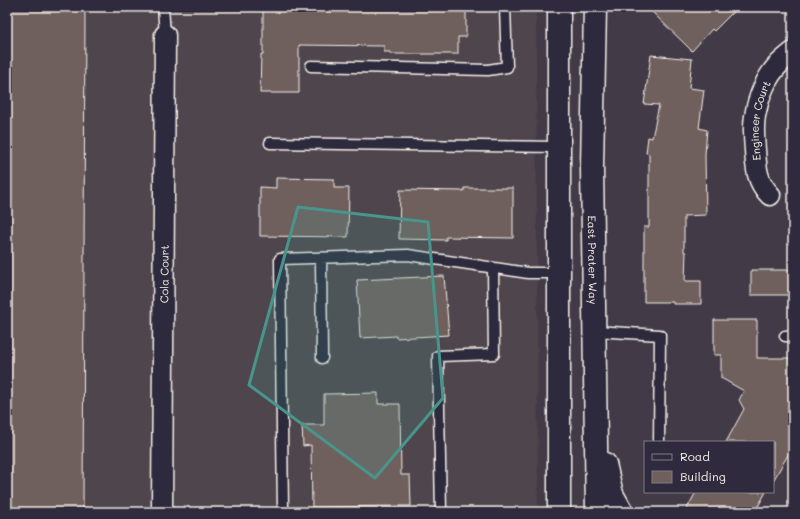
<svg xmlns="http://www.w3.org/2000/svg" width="800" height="519" font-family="Mali,sans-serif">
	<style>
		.built { fill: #50454e }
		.building { fill: #6f605d; stroke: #f4f1e8 }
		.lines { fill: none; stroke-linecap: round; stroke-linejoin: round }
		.service-casing { stroke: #f4f1e8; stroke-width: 13 }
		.minor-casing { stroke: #f4f1e8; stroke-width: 23 }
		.secondary-casing { stroke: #f4f1e8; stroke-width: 25 }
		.service { stroke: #2f2a3d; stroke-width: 10 }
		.minor { stroke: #2f2a3d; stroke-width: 20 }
		.secondary { stroke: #2f2a3d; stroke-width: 22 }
		.marked { fill: #48958c; fill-opacity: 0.2; stroke: #48958c; stroke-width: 3; stroke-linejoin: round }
		.labels { text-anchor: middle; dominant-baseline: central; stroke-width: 4; stroke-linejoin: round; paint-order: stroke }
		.street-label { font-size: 11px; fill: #f4f1e8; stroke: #2f2a3d }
	</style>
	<rect width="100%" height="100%" fill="#423a47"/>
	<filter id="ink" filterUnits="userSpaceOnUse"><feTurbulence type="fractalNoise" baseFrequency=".025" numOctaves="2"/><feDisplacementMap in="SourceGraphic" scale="8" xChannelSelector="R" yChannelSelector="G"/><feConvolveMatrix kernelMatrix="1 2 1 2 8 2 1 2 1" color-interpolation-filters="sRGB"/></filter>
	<g filter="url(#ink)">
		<!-- built -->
		<path class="built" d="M 7,7 L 536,7 L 538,512 L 7,512 Z"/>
		<!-- building -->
		<path class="building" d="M 7,7 L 85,7 L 83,512 L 7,512 Z
			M 263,7 L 466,7 L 466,37 L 458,37 L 458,54 L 390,54 L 390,52 L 384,52 L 384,46 L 299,45 L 299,93 L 260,93 L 261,54 L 263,54 Z
			M 647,7 L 738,7 L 714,31 L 712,29 L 692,51 Z
			M 651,55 L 692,59 L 689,88 L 704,90 L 699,128 L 707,130 L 705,154 L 706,215 L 684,216 L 684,252 L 686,252 L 685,281 L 701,281 L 701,304 L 673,304 L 673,302 L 644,302 L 644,227 L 649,227 L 649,154 L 646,153 L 648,137 L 652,138 L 659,105 L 644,104 Z
			M 276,178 L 334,179 L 334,188 L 349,188 L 348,237 L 260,236 L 260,187 L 276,188 Z
			M 464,188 L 513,188 L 513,238 L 446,237 L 446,240 L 399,239 L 400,190 L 464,191 Z
			M 751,270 L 793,270 L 793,295 L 751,295 Z
			M 444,276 L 449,335 L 396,338 L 396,336 L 360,338 L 357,280 Z
			M 714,320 L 757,320 L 757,358 L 793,358 L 793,446 L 773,481 L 773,442 L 726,442 L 744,409 L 739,400 L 744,391 L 721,378 L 721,355 L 714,355 Z
			M 378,393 L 378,404 L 400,404 L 401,475 L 410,475 L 411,506 L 312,507 L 311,445 L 303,446 L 302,425 L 324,425 L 324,394 Z
			M 696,492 L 766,492 L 755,512 L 685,512 Z"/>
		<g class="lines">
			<!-- service casing -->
			<g class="service-casing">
				<path id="service" d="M 163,7 L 165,35
					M 311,66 L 488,70 L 507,67 L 505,7
					M 270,143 L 559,147
					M 321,258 L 322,358
					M 595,331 L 660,335 L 659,442
					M 785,336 L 793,336
					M 283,512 L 280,259 L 408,255 L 528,273 L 559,273
					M 441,512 L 438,356 L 494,354 L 493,268"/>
			</g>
			<!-- minor casing -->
			<g class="minor-casing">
				<g id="minor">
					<path id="s1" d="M 770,195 C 757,182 756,168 755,150 C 754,139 753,127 755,116 C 758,98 766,77 779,64 C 783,60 788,56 793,52"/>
					<path id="s2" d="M 162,512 L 165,35"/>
				</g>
			</g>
			<!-- secondary casing -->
			<g class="secondary-casing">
				<g id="secondary">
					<path d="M 559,7 L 559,512"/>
					<path id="s3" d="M 595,7 L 592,167 L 597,512"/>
					<path d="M 605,464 L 612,494 L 622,512"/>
				</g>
			</g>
			<!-- service -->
			<use href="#service" class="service"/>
			<!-- minor -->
			<use href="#minor" class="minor"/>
			<!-- secondary -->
			<use href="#secondary" class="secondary"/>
		</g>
	</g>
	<!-- marked area -->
	<path class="marked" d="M 298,207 L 428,222 L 443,398 L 375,478 L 249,385 Z"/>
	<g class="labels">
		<!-- street labels -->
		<g class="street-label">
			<text stroke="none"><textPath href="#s1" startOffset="79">Engineer Court</textPath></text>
			<text stroke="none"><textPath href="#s3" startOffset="253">East Prater Way</textPath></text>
			<text stroke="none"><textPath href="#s2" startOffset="238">Cola Court</textPath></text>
		</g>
	</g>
	<!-- margin -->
	<rect width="800" height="519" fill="none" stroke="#2f2a3d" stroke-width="24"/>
	<rect x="12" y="12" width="776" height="495" fill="none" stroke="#f4f1e8" stroke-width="1.5" filter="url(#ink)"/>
	<!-- legend -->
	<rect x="644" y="441" width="130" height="52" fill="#2f2a3d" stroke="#7e7a81"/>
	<rect x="652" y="454" width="20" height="6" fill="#2f2a3d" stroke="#7e7a81"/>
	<text x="680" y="461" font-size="12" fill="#f4f1e8">Road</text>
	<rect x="652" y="471" width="20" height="12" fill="#6f605d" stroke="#7e7a81"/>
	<text x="680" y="481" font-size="12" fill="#f4f1e8">Building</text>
</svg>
